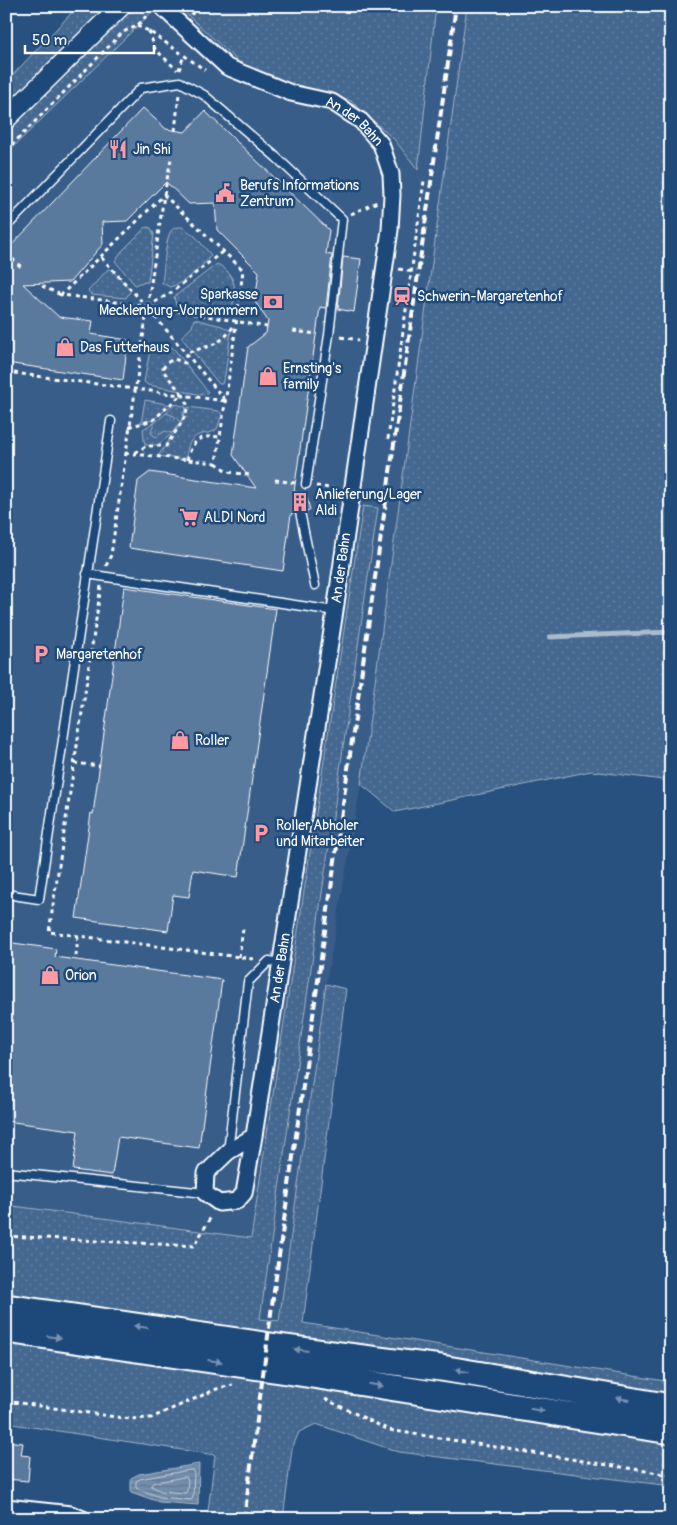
<svg xmlns="http://www.w3.org/2000/svg" width="677" height="1525" font-family="Pangolin,sans-serif">
	<style>
		.built { fill: #375d88 }
		.grass { fill: url(#grass-dots); stroke: #a2b4c8 }
		.park { fill: url(#park-tufts); stroke: #a2b4c8 }
		.water { fill: url(#water-rules); stroke: #aabbcd }
		.lines { fill: none; stroke-linecap: round; stroke-linejoin: round }
		.shore { stroke: #c6d1dd; stroke-width: 1 }
		.stream { stroke: #aabbcd; stroke-width: 5 }
		.building { fill: #5a7a9d; stroke: #fff }
		.service-casing { stroke: #fff; stroke-width: 11 }
		.minor-casing { stroke: #fff; stroke-width: 19 }
		.tertiary-casing { stroke: #fff; stroke-width: 22 }
		.trunk-casing { stroke: #fff; stroke-width: 29 }
		.path { stroke: #fff; stroke-width: 3; stroke-dasharray: 4 4; stroke-linecap: butt }
		.service { stroke: #1f4a7a; stroke-width: 8 }
		.minor { stroke: #1f4a7a; stroke-width: 15 }
		.tertiary { stroke: #1f4a7a; stroke-width: 19 }
		.trunk { stroke: #1f4a7a; stroke-width: 25 }
		.rail { stroke: #fff; stroke-width: 4; stroke-dasharray: 8 4; stroke-linecap: butt }
		.oneway { fill: #7992af }
		.labels { text-anchor: middle; dominant-baseline: central; stroke-width: 5; stroke-linejoin: round; paint-order: stroke }
		.street-label { font-size: 14px; fill: #fff; stroke: #1f4a7a }
		.poi-label { font-size: 14px; fill: #fff; stroke: #1f4a7a; text-anchor: start }
	</style>
	<defs>
		<pattern id="grass-dots" width="8" height="8" patternUnits="userSpaceOnUse" patternTransform="scale(1.25)"><rect width="8" height="8" fill="#446890"/><path d="M2 2h.1M6 6h.1" fill="none" stroke="#607fa1" stroke-width="1.8" stroke-linecap="round"/></pattern>
		<pattern id="park-tufts" width="24" height="20" patternUnits="userSpaceOnUse" patternTransform="scale(1.25)"><rect width="24" height="20" fill="#446890"/><path d="M3 7l-1-3M5 7V3M7 7l1-3M15 17l-1-3M17 17v-4M19 17l1-3" fill="none" stroke="#607fa1"/></pattern>
		<pattern id="water-rules" width="6" height="5" patternUnits="userSpaceOnUse" patternTransform="scale(1.25)"><rect width="6" height="5" fill="#718dab"/><path d="M0 2.5h6" fill="none" stroke="#64768a"/></pattern>
	</defs>
	<rect width="100%" height="100%" fill="#28517f"/>
	<filter id="ink" filterUnits="userSpaceOnUse"><feTurbulence type="fractalNoise" baseFrequency=".02" numOctaves="2"/><feDisplacementMap in="SourceGraphic" scale="10" xChannelSelector="R" yChannelSelector="G"/><feConvolveMatrix kernelMatrix="1 2 1 2 8 2 1 2 1" color-interpolation-filters="sRGB"/></filter>
	<g filter="url(#ink)">
		<!-- built -->
		<path class="built" d="M 158,6 L 178,6 L 241,64 L 289,83 L 351,101 L 394,139 L 417,170 L 436,6 L 467,6 L 361,784 L 326,984 L 279,1321 L 260,1319 L 378,508 L 363,506 L 251,1238 L 6,1205 L 6,154 Z"/>
		<!-- grass -->
		<path class="grass" d="M 78,6 L 158,6 L 6,154 L 6,82 Z
			M 178,6 L 436,6 L 418,170 L 394,139 L 351,101 L 289,83 L 241,64 Z
			M 467,6 L 671,6 L 671,781 L 591,771 L 395,812 L 361,784 Z
			M 146,227 L 151,228 L 154,234 L 148,282 L 139,283 L 135,285 L 115,261 L 121,252 Z
			M 182,227 L 195,236 L 211,255 C 202,268 185,283 170,287 L 162,283 C 164,272 165,239 171,231 C 174,227 178,227 182,227 Z
			M 217,264 C 236,272 239,295 230,311 L 176,305 L 174,297 Z
			M 108,269 L 112,270 L 131,290 L 126,298 L 92,295 L 88,291 Z
			M 194,319 L 222,326 L 231,331 L 225,375 L 222,384 L 219,384 L 181,337 L 192,327 Z
			M 170,346 L 175,350 L 208,392 L 203,395 L 148,385 L 144,382 L 150,350 L 157,350 Z
			M 145,400 L 172,405 L 153,420 L 141,423 Z
			M 176,404 L 186,407 L 180,424 L 188,407 L 218,411 L 222,414 L 217,429 C 212,433 208,433 202,434 C 188,437 188,448 185,460 L 158,456 L 179,426 C 170,434 160,449 146,445 L 144,441 L 143,429 L 161,418 Z
			M 363,506 L 378,508 L 260,1319 L 279,1321 L 326,984 L 346,989 L 303,1323 L 671,1382 L 671,1486 L 399,1452 L 316,1424 L 299,1432 L 292,1449 L 283,1519 L 207,1519 L 215,1455 L 6,1423 L 6,1205 L 251,1238 Z"/>
		<!-- park -->
		<path class="park" d="M 166,413 L 174,416 L 180,422 L 172,433 L 165,431 L 156,437 L 151,433 C 152,422 159,420 166,413 Z"/>
		<!-- water -->
		<path class="water" d="M 199,1464 L 198,1505 L 159,1502 L 131,1492 L 131,1478 L 139,1474 Z"/>
		<g class="lines">
			<!-- shore -->
			<path class="shore" d="M 192,1470 L 194,1473 L 193,1498 L 191,1500 L 160,1497 L 136,1488 L 136,1481 L 140,1479 Z
				M 186,1477 L 188,1480 L 187,1491 L 185,1493 L 161,1491 L 151,1486 L 153,1483 Z"/>
			<!-- stream -->
			<path class="stream" d="M 550,637 L 671,632"/>
		</g>
		<!-- building -->
		<path class="building" d="M 143,108 L 166,129 L 185,132 L 205,111 L 329,230 L 326,254 L 332,255 L 326,308 L 320,307 L 294,492 L 306,494 L 310,510 L 306,511 L 304,508 L 299,506 L 296,508 L 295,513 L 291,514 L 283,571 L 129,548 L 138,481 L 150,472 L 256,488 L 233,455 L 248,347 L 266,333 L 268,321 L 255,302 L 259,272 L 217,230 L 215,203 L 189,204 L 166,182 L 127,221 L 102,222 L 103,244 L 70,282 L 23,284 L 59,317 L 93,321 L 91,334 L 128,340 L 123,380 L 6,363 L 6,251 Z
			M 343,257 L 361,259 L 354,312 L 338,309 Z
			M 124,587 L 276,609 L 238,877 L 193,870 L 189,897 L 173,895 L 168,931 L 76,918 L 91,813 L 93,814 Z
			M 6,942 L 56,949 L 55,957 L 222,980 L 199,1148 L 118,1137 L 112,1175 L 73,1170 L 78,1131 L 6,1121 Z
			M 6,1441 L 23,1443 L 21,1455 L 30,1456 L 28,1481 L 6,1479 Z"/>
		<g class="lines">
			<!-- service casing -->
			<g class="service-casing">
				<path id="service" d="M 6,227 L 141,88 L 180,82 L 204,95 L 276,157 L 342,219 L 329,335 L 306,484
					M 300,512 L 315,585
					M 87,574 L 335,611
					M 6,894 L 39,899 L 111,421
					M 228,1152 L 248,982 L 269,961 L 281,963
					M 6,1172 L 205,1193"/>
			</g>
			<!-- minor casing -->
			<g class="minor-casing">
				<g id="minor">
					<path id="s1" d="M 161,6 L 227,67 L 291,93 L 332,102 L 361,121 L 381,144 L 391,174 L 392,195 L 390,230 L 335,611 L 254,1136 L 244,1193 L 237,1201 L 219,1203 L 205,1193 L 206,1173 L 228,1152 L 254,1136"/>
					<path d="M 6,1507 L 71,1514 L 83,1519"/>
				</g>
			</g>
			<!-- tertiary casing -->
			<g class="tertiary-casing">
				<path id="tertiary" d="M 6,119 L 121,6"/>
			</g>
			<!-- trunk casing -->
			<g class="trunk-casing">
				<path id="trunk" d="M 6,1307 L 271,1346 L 441,1368 L 671,1407
					M 6,1330 L 280,1370 L 671,1431"/>
			</g>
			<!-- path -->
			<path class="path" d="M 192,15 L 194,6
				M 137,26 L 149,31 L 205,70
				M 149,31 L 155,49 L 177,70
				M 179,70 L 184,55
				M 175,131 L 179,94
				M 6,151 L 123,32 L 137,26 L 149,13
				M 351,214 L 377,202
				M 6,253 L 21,267
				M 399,269 L 413,272
				M 42,286 L 61,295
				M 148,306 L 172,292 L 222,252
				M 293,331 L 317,334
				M 341,337 L 359,340
				M 6,372 L 226,401 L 147,307 L 100,256
				M 129,427 L 153,420 L 182,394 L 164,372 L 163,368 L 168,362 L 174,359 L 185,363 L 186,353 C 210,345 220,347 235,324
				M 388,439 L 424,181
				M 125,453 L 216,463 C 226,399 235,335 243,270 L 164,195 L 61,295 C 130,303 199,314 267,327
				M 135,453 L 146,446 L 166,446 C 171,437 189,416 187,406 C 187,402 184,398 183,394
				M 187,460 C 193,440 199,435 220,437
				M 216,463 L 228,472 L 250,475
				M 275,480 L 295,483
				M 316,486 L 337,489
				M 106,566 L 111,555 L 164,195 L 171,159
				M 101,586 L 49,932 L 254,959
				M 74,763 L 100,766
				M 76,956 L 78,936
				M 239,957 L 243,929
				M 6,1236 L 194,1246 L 212,1215
				M 325,1399 L 389,1430 L 671,1475
				M 6,1401 L 130,1419 L 151,1418 L 219,1388 L 233,1385"/>
			<!-- service -->
			<use href="#service" class="service"/>
			<!-- minor -->
			<use href="#minor" class="minor"/>
			<!-- tertiary -->
			<use href="#tertiary" class="tertiary"/>
			<!-- trunk -->
			<use href="#trunk" class="trunk"/>
			<!-- rail -->
			<path class="rail" d="M 244,1519 L 273,1298 L 456,6"/>
		</g>
		<!-- one-way arrows -->
		<defs><path id="oneway-solid" d="M-6-.8H1V-3.2L6.5 0L1 3.2V.8H-6Z" transform="scale(1.25)"/></defs>
		<g class="oneway">
			<use href="#oneway-solid" transform="translate(141 1327) rotate(-172)"/>
			<use href="#oneway-solid" transform="translate(54 1337) rotate(8)"/>
			<use href="#oneway-solid" transform="translate(301 1350) rotate(-173)"/>
			<use href="#oneway-solid" transform="translate(215 1361) rotate(8)"/>
			<use href="#oneway-solid" transform="translate(462 1371) rotate(-170)"/>
			<use href="#oneway-solid" transform="translate(376 1385) rotate(9)"/>
			<use href="#oneway-solid" transform="translate(623 1399) rotate(-170)"/>
			<use href="#oneway-solid" transform="translate(537 1410) rotate(9)"/>
		</g>
	</g>
	<!-- icons -->
	<defs>
		<g id="restaurant-bare" transform="scale(1.5)"><path d="M-5-6h1v4h1v-4h1v4h1v-4h1v5L-1.5 .5V6h-2V.5L-5-1ZM5-6V6H3V1.5H1.5Q1.5-4 5-6Z" fill="#ff9aa2" stroke="#1f4a7a" stroke-width="2.5" paint-order="stroke"/></g>
		<g id="civic-bare" transform="scale(1.5)"><path d="M-.6-6.5H3V-4.5H.6V-3L4-1V1h2V6H-6V1h2V-1L-.6-3ZM-1.2 2.5V6h2.4V2.5Z" fill="#ff9aa2" stroke="#1f4a7a" stroke-width="2.5" paint-order="stroke"/></g>
		<g id="station-bare" transform="scale(1.5)"><path d="M-3-6H3Q5-6 5-4V2Q5 4 3 4L4.5 6H3L1.5 4h-3L-3 6H-4.5L-3 4Q-5 4-5 2V-4Q-5-6-3-6ZM-3.5-4v3h7v-3ZM-3.5 1v1.5H-2V1ZM2 1v1.5H3.5V1Z" fill="#ff9aa2" stroke="#1f4a7a" stroke-width="2.5" paint-order="stroke"/></g>
		<g id="bank-bare" transform="scale(1.5)"><path d="M-6-4H6V4H-6ZM0-2.3a2.3 2.3 0 1 0 0 4.6a2.3 2.3 0 1 0 0-4.6Z" fill="#ff9aa2" stroke="#1f4a7a" stroke-width="2.5" paint-order="stroke"/></g>
		<g id="shop-bare" transform="scale(1.5)"><path d="M-5-2.5h2.3a2.7 3.5 0 0 1 5.4 0H5L5.5 6h-11ZM-1.5-2.5h3a1.5 2.3 0 0 0-3 0Z" fill="#ff9aa2" stroke="#1f4a7a" stroke-width="2.5" paint-order="stroke"/></g>
		<g id="building-bare" transform="scale(1.5)"><path d="M-4-6H4V6H1V3H-1V6H-4ZM-2.5-4.3h1.7v1.8h-1.7ZM.8-4.3h1.7v1.8H.8ZM-2.5-1h1.7V.8h-1.7ZM.8-1h1.7V.8H.8Z" fill="#ff9aa2" stroke="#1f4a7a" stroke-width="2.5" paint-order="stroke"/></g>
		<g id="supermarket-bare" transform="scale(1.5)"><path d="M-6-5.5h2.5l.6 2H6L4.5 2H-2.5L-4.4-4H-6ZM-1.5 3.2a1.3 1.3 0 1 0 .1 0ZM3 3.2a1.3 1.3 0 1 0 .1 0Z" fill="#ff9aa2" stroke="#1f4a7a" stroke-width="2.5" paint-order="stroke"/></g>
		<g id="parking-bare" transform="scale(1.5)"><path d="M-3.5-5.5H1a3.5 3.5 0 0 1 0 7H-1V5.5H-3.5ZM-1-3.4V-.6H.8a1.4 1.4 0 0 0 0-2.8Z" fill="#ff9aa2" stroke="#1f4a7a" stroke-width="2.5" paint-order="stroke"/></g>
	</defs>
	<g fill-rule="evenodd">
		<use href="#restaurant-bare" x="118" y="149"/>
		<use href="#civic-bare" x="225" y="193"/>
		<use href="#station-bare" x="402" y="296"/>
		<use href="#bank-bare" x="273" y="302"/>
		<use href="#shop-bare" x="65" y="347"/>
		<use href="#shop-bare" x="268" y="376"/>
		<use href="#building-bare" x="300" y="502"/>
		<use href="#supermarket-bare" x="189" y="517"/>
		<use href="#parking-bare" x="41" y="654"/>
		<use href="#shop-bare" x="180" y="740"/>
		<use href="#parking-bare" x="261" y="833"/>
		<use href="#shop-bare" x="50" y="975"/>
	</g>
	<g class="labels">
		<!-- street labels -->
		<g class="street-label">
			<text stroke="none"><textPath href="#s1" startOffset="230">An der Bahn</textPath></text>
			<text transform="translate(341 568) rotate(-82)">An der Bahn</text>
			<text transform="translate(280 968) rotate(-81)">An der Bahn</text>
		</g>
		<!-- poi labels -->
		<g class="poi-label">
			<text x="133" y="149">Jin Shi</text>
			<text x="240" y="185">Berufs Informations<tspan x="240" dy="16">Zentrum</tspan></text>
			<text x="258" y="294" text-anchor="end">Sparkasse<tspan x="258" dy="16">Mecklenburg-Vorpommern</tspan></text>
			<text x="417" y="296">Schwerin-Margaretenhof</text>
			<text x="80" y="347">Das Futterhaus</text>
			<text x="283" y="368">Ernsting's<tspan x="283" dy="16">family</tspan></text>
			<text x="315" y="494">Anlieferung/Lager<tspan x="315" dy="16">Aldi</tspan></text>
			<text x="204" y="517">ALDI Nord</text>
			<text x="56" y="654">Margaretenhof</text>
			<text x="195" y="740">Roller</text>
			<text x="276" y="825">Roller Abholer<tspan x="276" dy="16">und Mitarbeiter</tspan></text>
			<text x="65" y="975">Orion</text>
		</g>
	</g>
	<!-- margin -->
	<rect width="677" height="1525" fill="none" stroke="#1f4a7a" stroke-width="25"/>
	<rect x="12" y="12" width="652" height="1500" fill="none" stroke="#fff" stroke-width="2" filter="url(#ink)"/>
	<!-- scale -->
	<path d="M25 45v8h129v-8" fill="none" stroke="#ffffff" stroke-width="2.5"/>
	<text x="32" y="45" font-size="15" fill="#ffffff" stroke="#1f4a7a" stroke-width="4" paint-order="stroke">50 m</text>
</svg>
